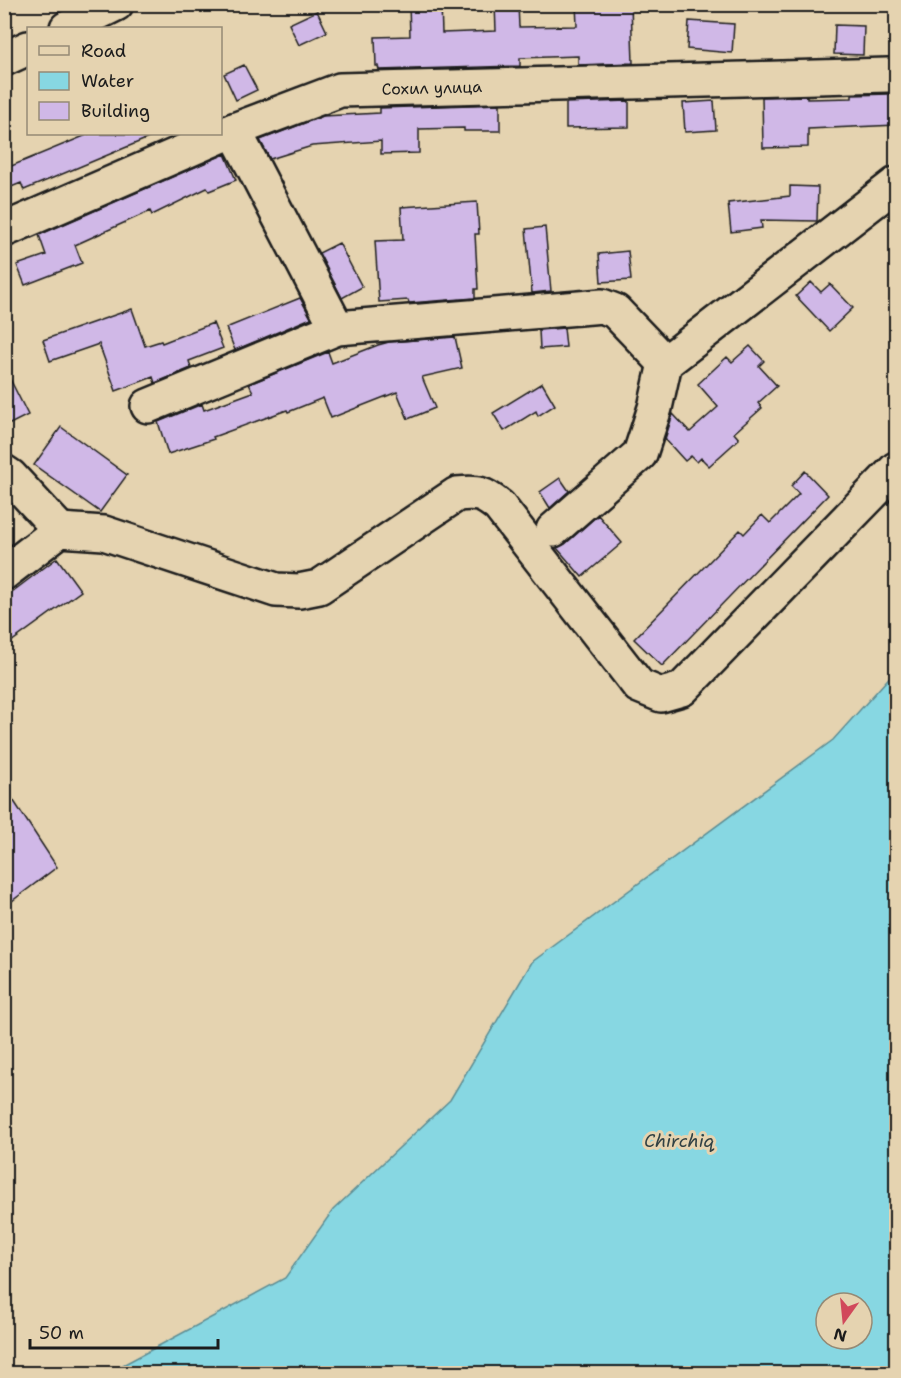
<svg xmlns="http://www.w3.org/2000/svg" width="901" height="1378" font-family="'Shantell Sans',sans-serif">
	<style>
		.water { fill: #87d7e2; stroke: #5c8c93; stroke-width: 1.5; fill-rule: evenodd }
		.building { fill: #d0b8e7; stroke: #1c1c1c; stroke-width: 1.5 }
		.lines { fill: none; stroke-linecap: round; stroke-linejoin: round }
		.minor-casing { stroke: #1c1c1c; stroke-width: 38 }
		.minor { stroke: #e5d3b0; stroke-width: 33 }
		.labels { text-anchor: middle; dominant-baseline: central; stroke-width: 6; stroke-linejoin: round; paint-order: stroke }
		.street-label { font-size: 16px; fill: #1c1c1c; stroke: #e5d3b0 }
		.water-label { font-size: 18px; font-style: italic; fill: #314144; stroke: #e5d3b0 }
	</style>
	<rect width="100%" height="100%" fill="#e5d3b0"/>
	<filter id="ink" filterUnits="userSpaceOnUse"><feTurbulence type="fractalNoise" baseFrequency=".0167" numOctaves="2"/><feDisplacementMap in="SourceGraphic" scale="12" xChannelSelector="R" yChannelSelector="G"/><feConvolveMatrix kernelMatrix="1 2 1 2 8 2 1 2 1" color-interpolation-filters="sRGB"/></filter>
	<g filter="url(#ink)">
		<!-- water -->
		<path class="water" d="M 896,670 L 896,1373 L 108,1373 L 285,1278 L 333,1210 L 450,1100 L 532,962 L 833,740 ZM 826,1303 L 862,1303 L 862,1339 L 826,1339 Z"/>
		<!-- building -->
		<path class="building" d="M 409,4 L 441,4 L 442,33 L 496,31 L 495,4 L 518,4 L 519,27 L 577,26 L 576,4 L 631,4 L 633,63 L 578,65 L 578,56 L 520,58 L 520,66 L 379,70 L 378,66 L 376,66 L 375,37 L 410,36 Z
			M 317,11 L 327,32 L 299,45 L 289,24 Z
			M 689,21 L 734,24 L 732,53 L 687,49 Z
			M 835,25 L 864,26 L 863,55 L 834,54 Z
			M 244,65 L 257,90 L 236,100 L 224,74 Z
			M 897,91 L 897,125 L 808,129 L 808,147 L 763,148 L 762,97 L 807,96 L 807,99 L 852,98 L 852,95 L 889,94 Z
			M 629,101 L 629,127 L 566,128 L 566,103 Z
			M 714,101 L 716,130 L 685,132 L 683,103 Z
			M 500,104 L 500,131 L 464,131 L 464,128 L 419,129 L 419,153 L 381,154 L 381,141 L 312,146 L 270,159 L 260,140 L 323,116 L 380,113 L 380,108 Z
			M 89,134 L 158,134 L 24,190 L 21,183 L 4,190 L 4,169 Z
			M 225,154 L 236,180 L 209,191 L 207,188 L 152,215 L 150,211 L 75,245 L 82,263 L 25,285 L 17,265 L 46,255 L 39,235 Z
			M 790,186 L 818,187 L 817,221 L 761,220 L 762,228 L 731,232 L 728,203 L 790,196 Z
			M 477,202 L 479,234 L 475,234 L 478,289 L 475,289 L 475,298 L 409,303 L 408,300 L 379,302 L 375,241 L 403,240 L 401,207 Z
			M 545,227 L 551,291 L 532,293 L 526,229 Z
			M 339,243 L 362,287 L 342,298 L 319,253 Z
			M 628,251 L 631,280 L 601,282 L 599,254 Z
			M 811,282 L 821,292 L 830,284 L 853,308 L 829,331 L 796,296 Z
			M 300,298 L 311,318 L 235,350 L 226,328 Z
			M 132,309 L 145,346 L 161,341 L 162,343 L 213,323 L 223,348 L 189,361 L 191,368 L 155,383 L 153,377 L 116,391 L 99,344 L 50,361 L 43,340 Z
			M 564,328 L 566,347 L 540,349 L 539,330 Z
			M 455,337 L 462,368 L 422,377 L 435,408 L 408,419 L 397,392 L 331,418 L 323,398 L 288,412 L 287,410 L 213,437 L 214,439 L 168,454 L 158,422 L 202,404 L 204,410 L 253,392 L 249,384 L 328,352 L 332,363 L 378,345 L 389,342 Z
			M 750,346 L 764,361 L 759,366 L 777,386 L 758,403 L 762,408 L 734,433 L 739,439 L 709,466 L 701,458 L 697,462 L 691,456 L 685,461 L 665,439 L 673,414 L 690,432 L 718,407 L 698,384 L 727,357 L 732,362 Z
			M 4,367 L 28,415 L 4,427 Z
			M 542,383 L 555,405 L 538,416 L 536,411 L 504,431 L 493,413 Z
			M 61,427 L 127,475 L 100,512 L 34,465 Z
			M 805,471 L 828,495 L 662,666 L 634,639 L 740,530 L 744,534 L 762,515 L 770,523 L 799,494 L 791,486 Z
			M 560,478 L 569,491 L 550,508 L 540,492 Z
			M 598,515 L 622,543 L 582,577 L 557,548 L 565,544 Z
			M 57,558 L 81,591 L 4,647 L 4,598 Z
			M 4,786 L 57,867 L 4,907 Z"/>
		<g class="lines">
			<!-- minor casing -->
			<g class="minor-casing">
				<g id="minor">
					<path d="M 67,28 L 116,4"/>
					<path d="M 4,59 L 28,48"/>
					<path d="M 234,130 L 337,328"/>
					<path id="s1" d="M 4,230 L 234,130 L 340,90 L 888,75"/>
					<path d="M 148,406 L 337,328 L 591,307 L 602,306 L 615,311 L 665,363"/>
					<path d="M 4,472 L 10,476 L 60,530"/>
					<path d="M 553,530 L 640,454 L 655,408 L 665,363 L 896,184"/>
					<path d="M 4,573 L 60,530 L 104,533 L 276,590 L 299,591 L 319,587 L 457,494 C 478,492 483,493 499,506 L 639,686 L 661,695 L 682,689 L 896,469"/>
				</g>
			</g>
			<!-- minor -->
			<use href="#minor" class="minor"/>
		</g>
	</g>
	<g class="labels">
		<!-- street labels -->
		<g class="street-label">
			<text stroke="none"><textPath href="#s1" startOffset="456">Сохил улица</textPath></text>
		</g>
		<!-- water labels -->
		<g class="water-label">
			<text x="679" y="1141">Chirchiq</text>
		</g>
	</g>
	<!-- margin -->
	<rect width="901" height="1378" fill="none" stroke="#e5d3b0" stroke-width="24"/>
	<rect x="12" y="12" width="877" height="1354" fill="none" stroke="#1c1c1c" stroke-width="2" filter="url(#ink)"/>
	<!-- legend -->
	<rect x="27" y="27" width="195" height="108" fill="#e5d3b0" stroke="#958a75" stroke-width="1.5"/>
	<rect x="39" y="46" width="30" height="9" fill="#e5d3b0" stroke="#958a75" stroke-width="1.5"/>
	<text x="81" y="57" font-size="18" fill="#1c1c1c">Road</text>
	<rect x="39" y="72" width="30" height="18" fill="#87d7e2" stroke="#958a75" stroke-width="1.5"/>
	<text x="81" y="87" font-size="18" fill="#1c1c1c">Water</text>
	<rect x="39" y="102" width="30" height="18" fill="#d0b8e7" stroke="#958a75" stroke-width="1.5"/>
	<text x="81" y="117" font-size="18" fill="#1c1c1c">Building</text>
	<!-- north arrow -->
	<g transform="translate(844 1321) rotate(195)"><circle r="28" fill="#e5d3b0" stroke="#958a75" stroke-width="1.5"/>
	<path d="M0-4.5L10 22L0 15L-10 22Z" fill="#d1495b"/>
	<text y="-9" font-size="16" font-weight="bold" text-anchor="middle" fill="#1c1c1c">N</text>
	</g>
	<!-- scale -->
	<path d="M30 1339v9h188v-9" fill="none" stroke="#1c1c1c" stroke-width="3"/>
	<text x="39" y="1339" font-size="18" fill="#1c1c1c" stroke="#e5d3b0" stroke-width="4.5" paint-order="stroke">50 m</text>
</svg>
